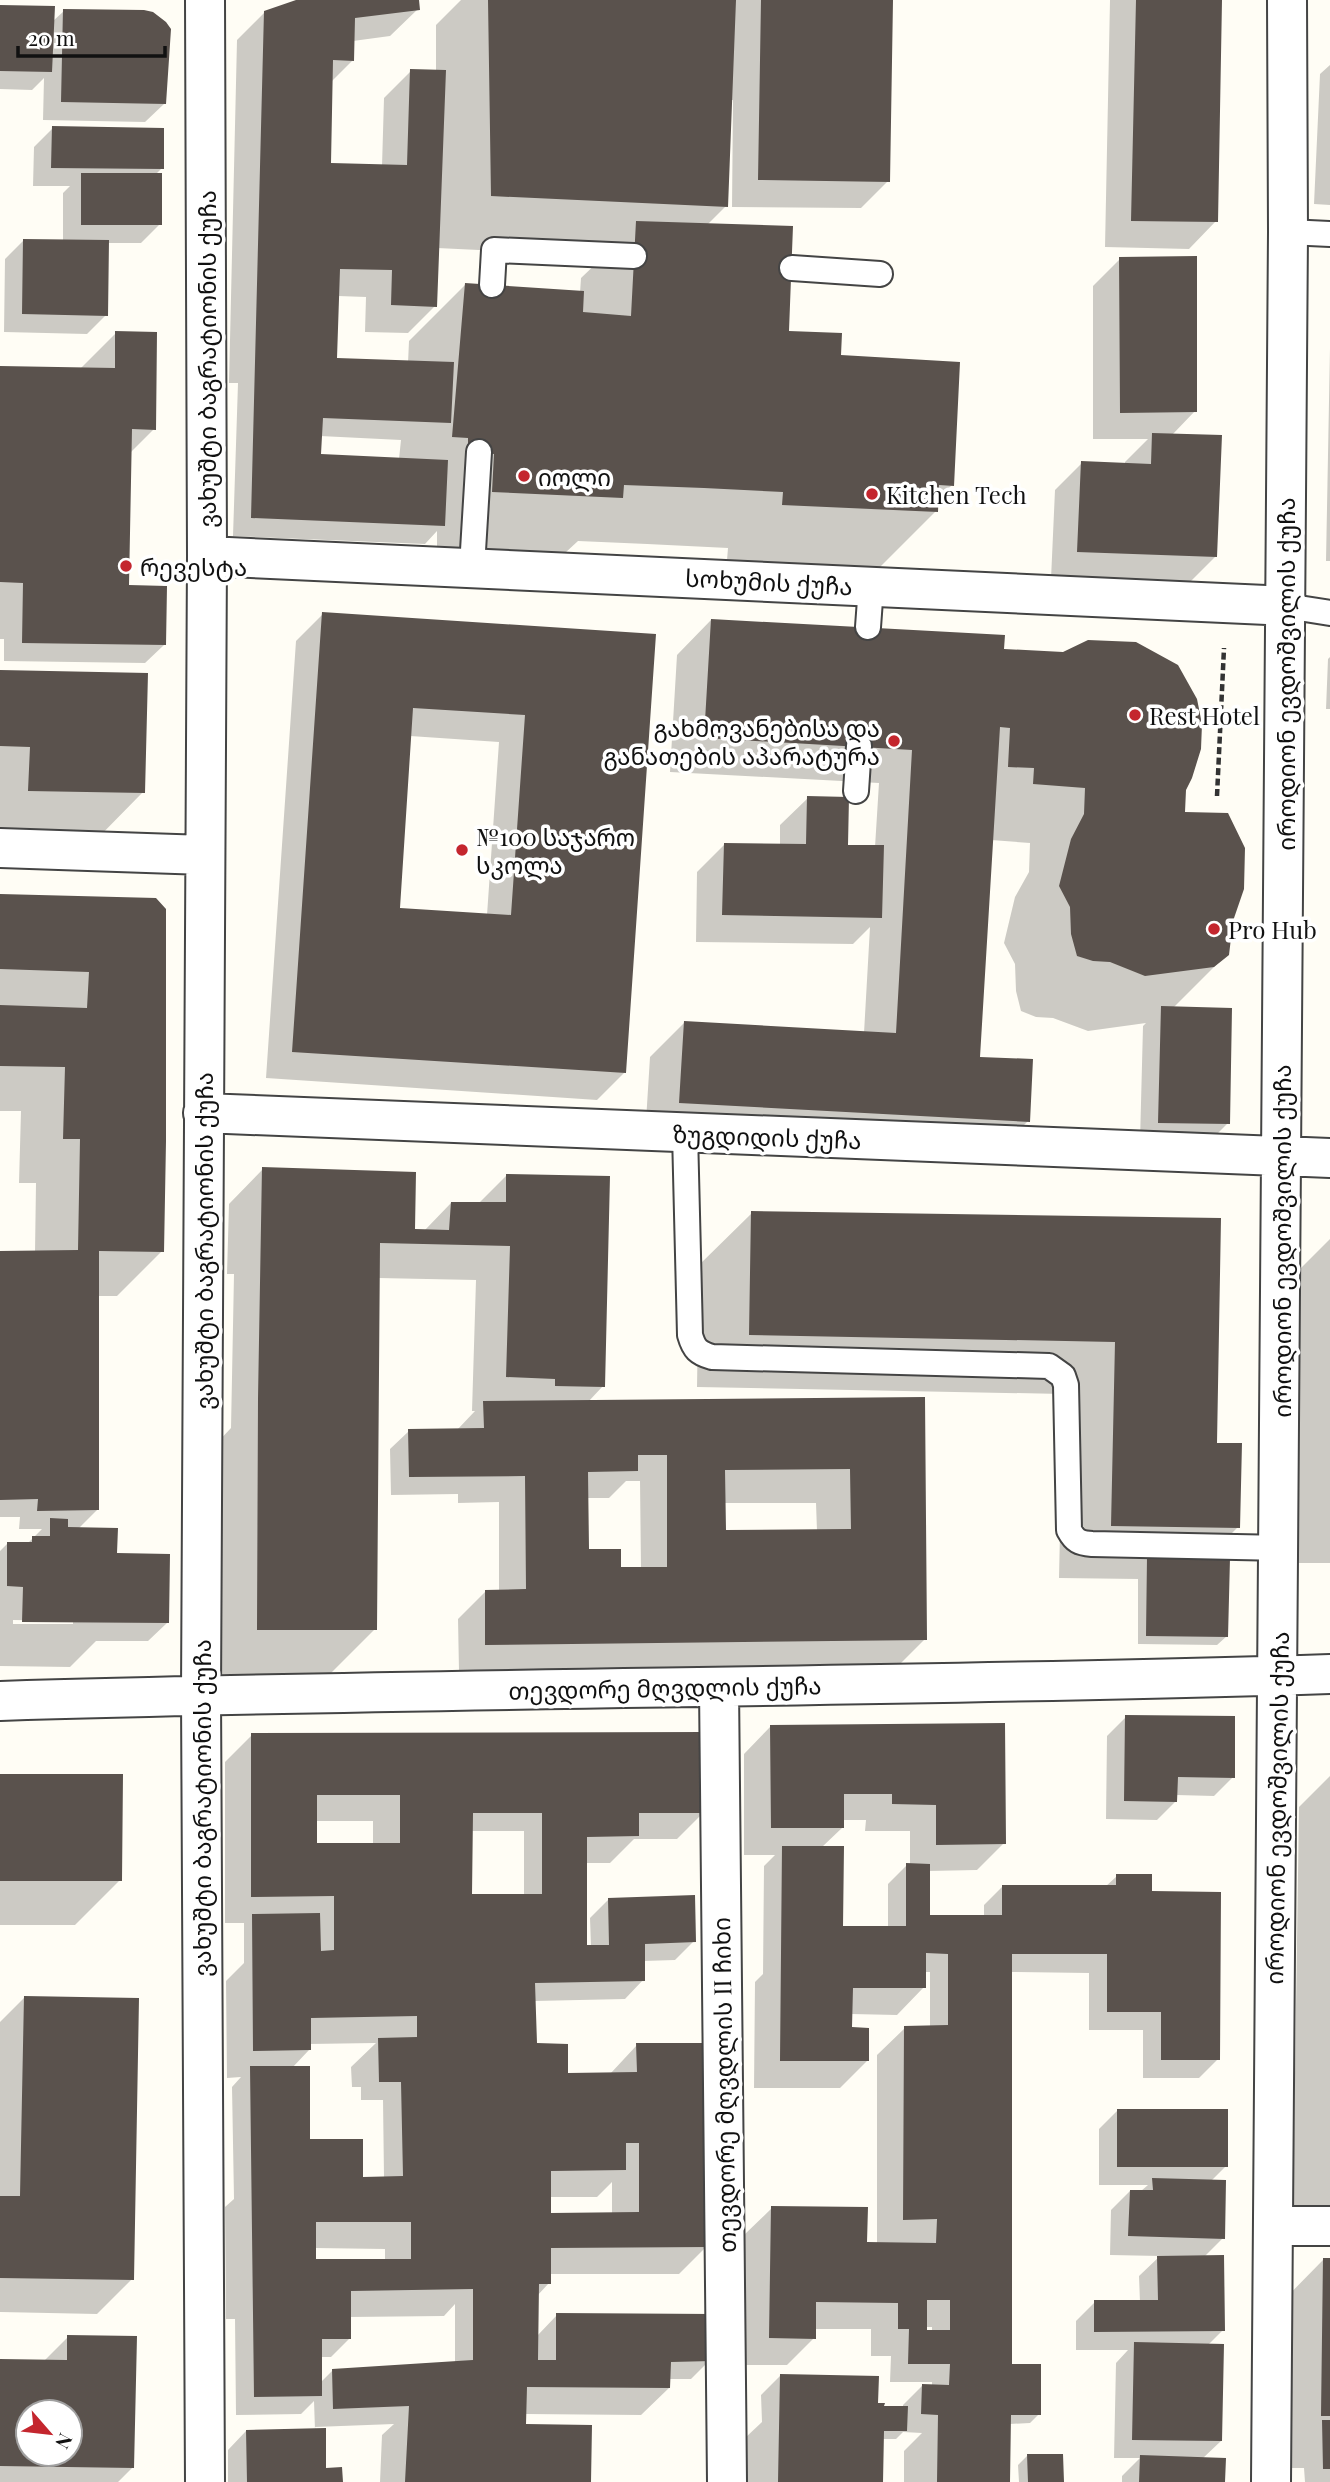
<svg xmlns="http://www.w3.org/2000/svg" width="1330" height="2482" font-family="'Playfair Display','Noto Sans Georgian',serif">
	<style>
		.shadow { fill: #0003; fill-rule: evenodd }
		.building { fill: #5a524d; fill-rule: evenodd }
		.lines { fill: none; stroke-linecap: round; stroke-linejoin: round }
		.lane-casing { stroke: #444; stroke-width: 28 }
		.street-casing { stroke: #444; stroke-width: 42 }
		.path { stroke: #333; stroke-width: 4.5; stroke-dasharray: 7 3.5; stroke-linecap: butt }
		.lane { stroke: #fff; stroke-width: 24 }
		.street { stroke: #fff; stroke-width: 38 }
		.poi-dot { fill: #c4262e; stroke: #fff; stroke-width: 2.5 }
		.labels { text-anchor: middle; dominant-baseline: central; stroke-width: 7; stroke-linejoin: round; paint-order: stroke }
		.street-label { font-size: 24px; fill: #111; stroke: #fff }
		.poi-label { font-size: 24px; fill: #111; stroke: #fff; text-anchor: start }
	</style>
	<rect width="100%" height="100%" fill="#fffdf5"/>
	<!-- shadow -->
	<path class="shadow" d="M 302,0 L 417,0 L 418,9 L 390,36 L 353,41 L 353,60 L 331,82 L 329,165 L 382,166 L 384,98 L 411,71 L 436,71 L 436,25 L 461,0 L 891,0 L 888,181 L 861,208 L 732,207 L 733,100 L 730,100 L 726,206 L 707,225 L 787,332 L 839,357 L 952,485 L 936,501 L 936,511 L 880,567 L 727,560 L 728,548 L 647,544 L 578,541 L 565,553 L 437,547 L 437,531 L 425,544 L 233,536 L 238,383 L 229,383 L 237,40 L 265,12 ZM 437,248 L 604,256 L 581,278 L 580,293 L 465,285 L 409,341 L 408,363 L 333,360 L 338,296 L 366,297 L 365,332 L 408,333 L 435,306 ZM 320,436 L 401,440 L 399,459 L 319,456 Z
		M 1110,0 L 1220,0 L 1216,221 L 1189,249 L 1105,247 Z
		M 0,7 L 53,21 L 64,11 L 164,104 L 145,122 L 43,120 L 44,78 L 32,90 L 0,89 Z
		M 1330,65 L 1330,205 L 1314,204 L 1320,74 Z
		M 53,128 L 162,168 L 155,175 L 160,224 L 141,243 L 107,243 L 106,315 L 87,334 L 4,332 L 5,259 L 24,240 L 63,241 L 63,193 L 70,186 L 33,186 L 34,147 Z
		M 1120,259 L 1195,411 L 1172,435 L 1215,557 L 1188,584 L 1051,579 L 1055,490 L 1082,463 L 1125,465 L 1125,462 L 1148,439 L 1093,439 L 1093,286 Z
		M 116,333 L 154,429 L 130,453 L 127,584 L 164,645 L 145,663 L 4,661 L 4,639 L 0,639 L 0,367 L 80,369 Z
		M 1330,348 L 1330,561 L 1326,561 Z
		M 323,614 L 654,635 L 625,1072 L 597,1100 L 266,1078 L 296,641 ZM 410,736 L 499,742 L 487,915 L 398,909 Z
		M 711,620 L 1002,654 L 1184,790 L 1183,814 L 1231,921 L 1227,954 L 1173,1008 L 1228,1123 L 1209,1142 L 1140,1141 L 1143,1026 L 1146,1023 L 1088,1031 L 1053,1018 L 1036,1017 L 1021,1011 L 1016,991 L 1015,964 L 1004,943 L 1015,897 L 1029,872 L 1030,843 L 991,840 L 979,1059 L 1028,1121 L 1009,1140 L 645,1137 L 650,1057 L 684,1023 L 864,1033 L 870,927 L 853,944 L 696,942 L 697,872 L 724,845 L 780,846 L 780,825 L 808,798 L 846,847 L 875,847 L 879,783 L 670,772 L 677,655 Z
		M 1330,657 L 1330,709 L 1326,709 L 1328,659 Z
		M 0,672 L 143,792 L 91,845 L 0,843 Z
		M 0,896 L 155,900 L 162,1251 L 117,1296 L 97,1296 L 97,1510 L 78,1529 L 116,1555 L 167,1623 L 148,1641 L 96,1641 L 70,1667 L 0,1666 L 0,1551 L 7,1544 L 27,1544 L 42,1529 L 19,1529 L 20,1517 L 0,1517 L 0,1253 L 35,1252 L 36,1183 L 19,1183 L 21,1111 L 0,1111 ZM 13,1620 L 73,1621 L 73,1624 L 13,1624 Z
		M 263,1169 L 413,1231 L 424,1231 L 451,1203 L 478,1204 L 507,1175 L 603,1386 L 588,1402 L 924,1398 L 925,1639 L 890,1674 L 693,1668 L 459,1671 L 458,1619 L 486,1591 L 499,1591 L 499,1502 L 458,1503 L 458,1494 L 391,1495 L 390,1449 L 409,1431 L 457,1430 L 475,1411 L 472,1411 L 476,1280 L 378,1278 L 375,1629 L 330,1674 L 213,1674 L 214,1446 L 231,1428 L 234,1274 L 227,1274 L 229,1204 ZM 626,1481 L 640,1481 L 641,1569 L 619,1569 L 587,1551 L 587,1498 L 609,1498 ZM 724,1503 L 816,1503 L 817,1531 L 724,1532 Z
		M 752,1213 L 1219,1220 L 1215,1444 L 1238,1527 L 1206,1559 L 1227,1636 L 1217,1645 L 1138,1644 L 1138,1579 L 1059,1578 L 1063,1394 L 697,1387 L 699,1265 Z
		M 1330,1239 L 1330,1563 L 1296,1563 L 1295,1274 Z
		M 1126,1717 L 1233,1777 L 1214,1796 L 1176,1795 L 1176,1801 L 1157,1820 L 1106,1819 L 1107,1736 Z
		M 1004,1725 L 1004,1843 L 977,1870 L 928,1871 L 928,1916 L 984,1917 L 984,1905 L 1003,1886 L 1105,1887 L 1117,1876 L 1150,1893 L 1218,2059 L 1199,2078 L 1143,2078 L 1143,2030 L 1089,2030 L 1089,1973 L 1011,1972 L 1010,2366 L 1039,2414 L 1030,2423 L 1010,2424 L 1009,2482 L 904,2482 L 904,2451 L 922,2433 L 903,2432 L 896,2439 L 882,2439 L 882,2482 L 744,2482 L 745,2438 L 762,2422 L 761,2395 L 780,2376 L 883,2407 L 903,2408 L 903,2405 L 922,2386 L 932,2386 L 932,2382 L 890,2382 L 891,2356 L 871,2356 L 871,2329 L 814,2329 L 814,2338 L 787,2365 L 743,2365 L 744,2235 L 772,2208 L 866,2244 L 877,2244 L 877,2055 L 905,2028 L 930,2027 L 930,1972 L 924,1972 L 924,1987 L 897,2015 L 851,2014 L 850,2029 L 867,2061 L 840,2088 L 754,2088 L 755,1982 L 763,1974 L 764,1866 L 775,1855 L 744,1855 L 744,1754 L 771,1726 ZM 842,1820 L 866,1820 L 865,1831 L 910,1831 L 910,1865 L 907,1865 L 888,1884 L 888,1927 L 841,1927 L 822,1847 L 842,1828 ZM 926,2327 L 932,2327 L 932,2331 L 926,2331 Z
		M 252,1735 L 704,1812 L 677,1839 L 634,1839 L 610,1863 L 585,1863 L 585,1947 L 591,1947 L 590,1918 L 609,1899 L 694,1941 L 675,1960 L 643,1961 L 643,1980 L 625,1999 L 534,2001 L 535,2042 L 566,2074 L 610,2074 L 637,2045 L 707,2246 L 679,2274 L 549,2274 L 549,2283 L 537,2296 L 537,2336 L 557,2315 L 710,2360 L 691,2379 L 669,2379 L 669,2388 L 641,2415 L 525,2414 L 524,2426 L 589,2482 L 380,2482 L 382,2435 L 394,2424 L 315,2427 L 325,2469 L 341,2482 L 228,2482 L 228,2450 L 246,2431 L 315,2430 L 314,2401 L 301,2414 L 236,2415 L 235,2319 L 226,2319 L 225,2207 L 234,2199 L 232,2087 L 241,2077 L 227,2078 L 226,1981 L 244,1963 L 244,1923 L 225,1923 L 225,1762 ZM 315,1821 L 373,1821 L 373,1845 L 315,1845 ZM 470,1831 L 524,1831 L 524,1895 L 471,1896 ZM 376,2043 L 351,2067 L 352,2087 L 361,2087 L 361,2100 L 383,2100 L 384,2178 L 362,2178 L 308,2141 L 292,2068 L 309,2050 L 309,2044 ZM 612,2182 L 612,2214 L 549,2215 L 549,2197 L 597,2197 ZM 314,2248 L 385,2249 L 385,2261 L 314,2261 ZM 455,2304 L 455,2363 L 333,2370 L 320,2383 L 320,2357 L 331,2357 L 350,2338 L 349,2317 L 444,2316 Z
		M 0,1775 L 120,1880 L 75,1925 L 0,1925 Z
		M 1330,1776 L 1330,2208 L 1293,2207 L 1299,1807 Z
		M 24,1998 L 132,2279 L 97,2314 L 0,2312 L 0,2022 Z
		M 1118,2110 L 1226,2166 L 1211,2181 L 1223,2238 L 1204,2257 L 1223,2330 L 1207,2346 L 1221,2441 L 1202,2459 L 1223,2482 L 1122,2482 L 1122,2476 L 1140,2458 L 1114,2458 L 1116,2363 L 1128,2350 L 1076,2350 L 1076,2321 L 1095,2302 L 1140,2302 L 1139,2276 L 1160,2256 L 1110,2255 L 1111,2210 L 1130,2191 L 1141,2191 L 1148,2185 L 1099,2185 L 1099,2129 Z
		M 1323,2260 L 1330,2260 L 1330,2482 L 1305,2482 L 1304,2468 L 1269,2468 L 1271,2313 Z
		M 68,2337 L 133,2467 L 118,2482 L 0,2482 L 0,2361 L 43,2362 ZM 28,2412 L 70,2412 L 70,2454 L 28,2454 Z
		M 1027,2456 L 1062,2482 L 1019,2482 L 1018,2465 Z"/>
	<!-- building -->
	<path class="building" d="M 296,0 L 419,0 L 420,10 L 355,18 L 354,61 L 333,60 L 331,163 L 407,165 L 410,69 L 446,70 L 437,307 L 391,305 L 392,270 L 340,269 L 337,358 L 454,362 L 451,423 L 323,418 L 321,454 L 448,460 L 445,526 L 251,518 L 264,11 Z
		M 488,0 L 736,0 L 728,207 L 491,196 Z
		M 761,0 L 893,0 L 890,182 L 758,180 Z
		M 1136,0 L 1222,0 L 1218,222 L 1131,221 Z
		M 0,5 L 55,6 L 52,72 L 0,71 Z
		M 63,9 L 144,10 L 153,12 L 166,22 L 171,29 L 166,104 L 61,102 Z
		M 52,126 L 164,128 L 164,169 L 51,168 Z
		M 81,173 L 162,173 L 162,225 L 81,225 Z
		M 636,221 L 793,226 L 789,331 L 842,333 L 841,355 L 960,362 L 954,486 L 939,485 L 938,512 L 782,505 L 783,492 L 704,488 L 624,485 L 623,498 L 492,492 L 494,454 L 468,452 L 468,438 L 452,437 L 465,283 L 584,291 L 583,312 L 631,316 Z
		M 23,239 L 109,240 L 108,316 L 22,314 Z
		M 1197,256 L 1197,412 L 1120,413 L 1119,257 Z
		M 115,331 L 157,332 L 156,430 L 132,429 L 129,585 L 167,586 L 166,645 L 22,643 L 23,583 L 0,582 L 0,366 L 115,368 Z
		M 1152,433 L 1222,435 L 1217,557 L 1077,552 L 1081,461 L 1151,464 Z
		M 322,612 L 656,634 L 626,1073 L 292,1052 ZM 413,708 L 525,715 L 511,915 L 400,908 Z
		M 711,619 L 1005,635 L 1004,649 L 1063,652 L 1088,640 L 1136,642 L 1178,665 L 1197,699 L 1202,724 L 1201,749 L 1192,778 L 1186,790 L 1185,812 L 1228,813 L 1245,848 L 1244,889 L 1233,921 L 1229,955 L 1214,967 L 1145,976 L 1110,962 L 1093,961 L 1077,956 L 1071,934 L 1070,907 L 1059,886 L 1071,839 L 1084,814 L 1085,788 L 1033,784 L 1034,768 L 1008,767 L 1010,728 L 1000,727 L 980,1057 L 1033,1059 L 1030,1122 L 679,1103 L 684,1021 L 896,1033 L 912,750 L 704,738 Z
		M 0,670 L 148,673 L 145,793 L 28,791 L 30,747 L 0,746 Z
		M 807,796 L 849,797 L 848,845 L 884,845 L 882,918 L 722,915 L 724,843 L 806,844 Z
		M 0,894 L 156,898 L 166,909 L 166,1141 L 164,1252 L 99,1251 L 99,1510 L 37,1511 L 38,1499 L 0,1500 L 0,1251 L 78,1250 L 80,1139 L 63,1139 L 65,1067 L 0,1066 L 0,1005 L 87,1008 L 89,972 L 0,969 Z
		M 1161,1006 L 1232,1008 L 1230,1124 L 1158,1123 Z
		M 262,1167 L 416,1172 L 415,1229 L 449,1230 L 451,1202 L 506,1202 L 506,1174 L 610,1176 L 605,1387 L 555,1386 L 555,1379 L 506,1377 L 510,1246 L 380,1243 L 377,1630 L 257,1630 L 258,1399 Z
		M 751,1211 L 1221,1218 L 1217,1443 L 1242,1443 L 1240,1528 L 1111,1526 L 1115,1342 L 749,1335 Z
		M 925,1397 L 927,1640 L 485,1645 L 485,1590 L 526,1589 L 525,1476 L 409,1477 L 408,1429 L 484,1428 L 483,1401 ZM 638,1455 L 667,1455 L 667,1567 L 621,1567 L 621,1549 L 589,1549 L 588,1472 L 638,1471 ZM 850,1469 L 851,1529 L 726,1530 L 725,1470 Z
		M 50,1518 L 68,1519 L 68,1527 L 118,1528 L 117,1553 L 170,1554 L 169,1623 L 22,1622 L 23,1587 L 7,1586 L 7,1542 L 32,1542 L 32,1536 L 50,1536 Z
		M 1147,1557 L 1230,1558 L 1228,1637 L 1146,1636 Z
		M 1125,1715 L 1235,1716 L 1235,1778 L 1178,1777 L 1177,1802 L 1124,1801 Z
		M 1005,1723 L 1006,1844 L 936,1845 L 936,1805 L 892,1804 L 892,1794 L 844,1794 L 844,1828 L 771,1828 L 770,1725 Z
		M 707,1732 L 706,1813 L 639,1813 L 639,1836 L 587,1837 L 587,1945 L 609,1945 L 608,1898 L 695,1895 L 696,1942 L 645,1944 L 645,1981 L 535,1983 L 537,2043 L 568,2044 L 568,2073 L 637,2072 L 636,2043 L 708,2043 L 708,2247 L 551,2248 L 551,2284 L 539,2284 L 538,2360 L 556,2360 L 556,2313 L 713,2314 L 712,2361 L 671,2362 L 670,2388 L 527,2387 L 526,2424 L 592,2425 L 591,2482 L 405,2482 L 409,2406 L 333,2409 L 332,2369 L 473,2360 L 473,2289 L 351,2291 L 351,2339 L 322,2339 L 322,2396 L 254,2397 L 250,2066 L 310,2066 L 310,2139 L 363,2139 L 363,2177 L 403,2176 L 401,2082 L 379,2082 L 378,2038 L 417,2037 L 417,2016 L 311,2018 L 311,2050 L 253,2051 L 252,1914 L 320,1913 L 321,1951 L 334,1950 L 334,1896 L 251,1897 L 251,1733 ZM 317,1795 L 400,1795 L 400,1843 L 317,1843 ZM 473,1813 L 542,1813 L 542,1894 L 472,1894 ZM 626,2143 L 639,2143 L 639,2212 L 551,2213 L 551,2171 L 626,2170 ZM 316,2222 L 411,2222 L 411,2259 L 316,2259 Z
		M 0,1774 L 123,1774 L 122,1881 L 0,1881 Z
		M 782,1846 L 844,1846 L 843,1926 L 906,1926 L 906,1863 L 930,1864 L 930,1915 L 1002,1915 L 1002,1885 L 1116,1885 L 1116,1874 L 1152,1874 L 1152,1891 L 1221,1892 L 1220,2060 L 1161,2060 L 1161,2012 L 1107,2012 L 1107,1954 L 1012,1954 L 1012,2364 L 1041,2364 L 1041,2415 L 1011,2415 L 1010,2482 L 937,2482 L 938,2415 L 921,2414 L 922,2384 L 949,2385 L 950,2364 L 908,2364 L 909,2329 L 898,2329 L 898,2303 L 816,2302 L 816,2339 L 769,2338 L 771,2206 L 868,2207 L 867,2242 L 936,2243 L 937,2219 L 903,2220 L 904,2026 L 948,2025 L 948,1954 L 926,1953 L 926,1988 L 853,1988 L 852,2027 L 869,2028 L 869,2061 L 780,2061 ZM 927,2300 L 950,2300 L 950,2330 L 927,2330 Z
		M 24,1996 L 139,1998 L 134,2280 L 0,2278 L 0,2196 L 20,2196 Z
		M 1117,2109 L 1228,2109 L 1228,2167 L 1117,2167 Z
		M 1152,2178 L 1226,2180 L 1225,2239 L 1128,2236 L 1130,2190 L 1153,2190 Z
		M 1224,2255 L 1225,2331 L 1094,2332 L 1094,2300 L 1158,2300 L 1157,2256 Z
		M 1323,2258 L 1330,2258 L 1330,2416 L 1321,2416 Z
		M 67,2335 L 137,2336 L 134,2468 L 0,2466 L 0,2359 L 67,2360 ZM 28,2412 L 70,2412 L 70,2454 L 28,2454 Z
		M 1134,2342 L 1224,2344 L 1222,2441 L 1132,2440 Z
		M 780,2374 L 879,2376 L 878,2403 L 885,2403 L 884,2406 L 908,2406 L 907,2431 L 884,2431 L 883,2482 L 778,2482 Z
		M 1322,2420 L 1330,2420 L 1330,2469 L 1323,2469 Z
		M 326,2428 L 326,2468 L 342,2467 L 343,2482 L 247,2482 L 246,2430 Z
		M 1027,2454 L 1063,2454 L 1064,2482 L 1028,2482 Z
		M 1140,2455 L 1226,2458 L 1225,2482 L 1139,2482 Z"/>
	<g class="lines">
		<!-- lane casing -->
		<g class="lane-casing">
			<path id="lane" d="M 1288,232 L 1330,234
				M 792,268 L 880,274
				M 492,285 L 494,250 L 634,256
				M 472,567 L 479,452
				M 1286,606 L 1330,613
				M 868,627 L 871,586
				M 856,791 L 859,746
				M 685,1133 L 690,1335 C 694,1349 698,1353 712,1357 L 1049,1366 L 1063,1376 L 1066,1385 L 1069,1530 C 1075,1541 1079,1543 1092,1544 L 1278,1548"/>
		</g>
		<!-- street casing -->
		<g class="street-casing">
			<path id="street" d="M 205,0 L 207,556 L 201,1694 L 205,2482
				M 207,556 L 1286,606
				M 0,848 L 205,855
				M 203,1113 L 1330,1158
				M 719,1687 L 727,2482
				M 0,1701 C 443,1687 887,1688 1330,1674
				M 1273,2226 L 1330,2226
				M 1271,2482 L 1288,232 L 1287,0"/>
		</g>
		<!-- path -->
		<path class="path" d="M 1217,796 L 1224,648"/>
		<!-- lane -->
		<use href="#lane" class="lane"/>
		<!-- street -->
		<use href="#street" class="street"/>
	</g>
	<!-- markers -->
	<g class="poi-dot">
		<circle cx="524" cy="476" r="7"/>
		<circle cx="872" cy="494" r="7"/>
		<circle cx="126" cy="566" r="7"/>
		<circle cx="1135" cy="715" r="7"/>
		<circle cx="894" cy="741" r="7"/>
		<circle cx="462" cy="850" r="7"/>
		<circle cx="1214" cy="929" r="7"/>
	</g>
	<g class="labels">
		<!-- street labels -->
		<g class="street-label">
			<text transform="translate(206 359) rotate(-90)">ვახუშტი ბაგრატიონის ქუჩა</text>
			<text transform="translate(769 581) rotate(3)">სოხუმის ქუჩა</text>
			<text transform="translate(1285 674) rotate(-90)">იროდიონ ევდოშვილის ქუჩა</text>
			<text transform="translate(767 1136) rotate(2)">ზუგდიდის ქუჩა</text>
			<text transform="translate(203 1241) rotate(-90)">ვახუშტი ბაგრატიონის ქუჩა</text>
			<text transform="translate(1281 1241) rotate(-90)">იროდიონ ევდოშვილის ქუჩა</text>
			<text transform="translate(665 1687) rotate(-1)">თევდორე მღვდლის ქუჩა</text>
			<text transform="translate(201 1808) rotate(-90)">ვახუშტი ბაგრატიონის ქუჩა</text>
			<text transform="translate(1276 1808) rotate(-89)">იროდიონ ევდოშვილის ქუჩა</text>
			<text transform="translate(723 2085) rotate(-91)">თევდორე მღვდლის II ჩიხი</text>
		</g>
		<!-- poi labels -->
		<g class="poi-label">
			<text x="538" y="476">იოლი</text>
			<text x="886" y="494">Kitchen Tech</text>
			<text x="140" y="566">რევესტა</text>
			<text x="1149" y="715">Rest Hotel</text>
			<text x="880" y="727" text-anchor="end">გახმოვანებისა და<tspan x="880" dy="28">განათების აპარატურა</tspan></text>
			<text x="476" y="836">№100 საჯარო<tspan x="476" dy="28">სკოლა</tspan></text>
			<text x="1228" y="929">Pro Hub</text>
		</g>
	</g>
	<!-- north arrow -->
	<g transform="translate(49 2433) rotate(118)"><circle r="33" fill="#ffffff" stroke="#a0a0a0" stroke-width="2"/>
	<path d="M0-5L12 26L0 18L-12 26Z" fill="#c4262e"/>
	<text y="-10" font-size="19" font-weight="bold" text-anchor="middle" fill="#111111">N</text>
	</g>
	<!-- scale -->
	<path d="M18 46v10h147v-10" fill="none" stroke="#111111" stroke-width="3.5"/>
	<text x="28" y="46" font-size="21" fill="#111111" stroke="#ffffff" stroke-width="5" paint-order="stroke">20 m</text>
</svg>
